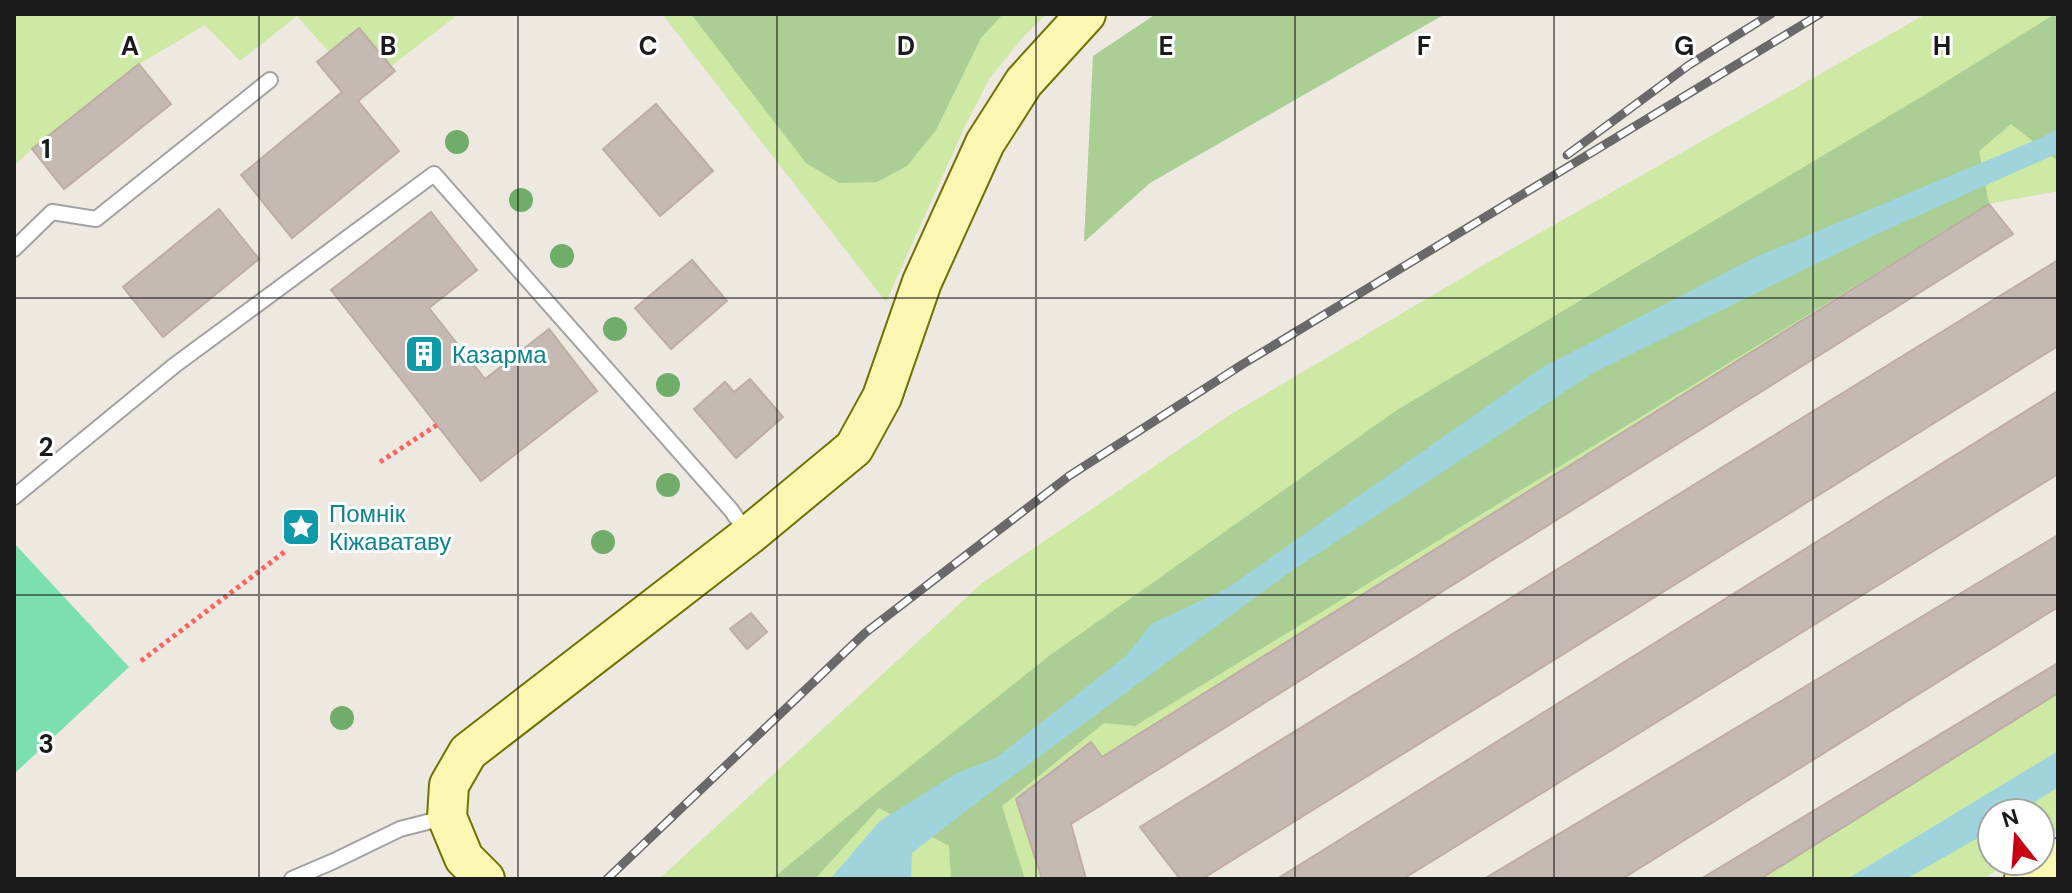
<svg xmlns="http://www.w3.org/2000/svg" width="2072" height="893" font-family="'DM Sans',sans-serif">
	<style>
		.grass { fill: #cde9a4 }
		.forest { fill: #aace94 }
		.pitch { fill: #7cdfaf }
		.water { fill: #9fd4dc }
		.building { fill: #c5b9b4; stroke: #bfada3; stroke-width: 2 }
		.lines { fill: none; stroke-linecap: round; stroke-linejoin: round }
		.lane-casing { stroke: #a2a2a2; stroke-width: 18 }
		.secondary-casing { stroke: #707203; stroke-width: 42 }
		.path { stroke: #fc6463; stroke-width: 5; stroke-dasharray: 4 4; stroke-linecap: butt }
		.lane { stroke: #fff; stroke-width: 14 }
		.secondary { stroke: #faf7b2; stroke-width: 38 }
		.rail-casing { stroke: #696969; stroke-width: 9 }
		.rail { stroke: #fff; stroke-width: 6; stroke-dasharray: 18; stroke-linecap: butt }
		.tree { fill: #70ac6a }
		.grid { fill: none; stroke: #1b1b1b; stroke-width: 2; stroke-opacity: 0.55 }
		.labels { text-anchor: middle; dominant-baseline: central; stroke-width: 6; stroke-linejoin: round; paint-order: stroke }
		.culture-label { font-size: 24px; fill: #0d838f; stroke: #fff; text-anchor: start }
		.grid-label { font-size: 26px; text-anchor: middle; font-weight: bold; fill: #1b1b1b; stroke: #fff; stroke-width: 6; stroke-linejoin: round; paint-order: stroke }
	</style>
	<rect width="100%" height="100%" fill="#ede8e0"/>
	<!-- grass -->
	<path class="grass" d="M 14,14 L 459,14 L 391,66 L 359,28 L 329,52 L 297,16 L 240,61 L 205,25 L 139,64 L 32,149 L 14,166 Z
		M 662,14 L 1047,14 L 1023,37 L 989,79 L 965,126 L 886,302 Z
		M 1926,14 L 2058,14 L 2058,191 L 1989,204 L 1102,757 L 1090,742 L 1016,799 L 1042,879 L 659,879 L 981,584 L 1230,415 L 1494,259 Z
		M 2058,693 L 2058,832 L 2040,843 L 2040,813 L 1992,813 L 1992,861 L 2012,861 L 1983,879 L 1760,879 Z"/>
	<!-- forest -->
	<path class="forest" d="M 691,14 L 1003,14 L 981,38 L 936,130 L 907,166 L 877,182 L 839,183 L 806,163 Z
		M 1156,14 L 1445,14 L 1150,183 L 1084,242 L 1093,56 Z
		M 2055,14 L 2058,14 L 2058,161 L 2011,124 L 1979,151 L 1989,204 L 1135,726 L 1104,723 L 1002,806 L 1025,879 L 951,879 L 949,846 L 879,808 L 815,879 L 772,879 L 864,803 L 1049,656 L 1397,410 L 1931,91 Z"/>
	<!-- pitch -->
	<path class="pitch" d="M 14,543 L 129,667 L 14,774 Z"/>
	<!-- water -->
	<path class="water" d="M 2058,128 L 2058,153 L 1875,235 L 1595,372 L 1287,574 L 975,804 L 912,853 L 911,879 L 830,879 L 880,821 L 957,773 L 996,758 L 1126,656 L 1151,624 L 1226,589 L 1543,367 L 1758,256 L 2043,137 Z
		M 2058,751 L 2058,787 L 2018,813 L 1992,813 L 1992,830 L 1906,879 L 1847,879 Z"/>
	<!-- building -->
	<path class="building" d="M 359,28 L 395,71 L 358,101 L 399,151 L 292,238 L 241,175 L 342,92 L 317,62 Z
		M 139,64 L 171,104 L 64,189 L 32,149 Z
		M 656,104 L 713,171 L 660,216 L 603,149 Z
		M 1989,204 L 2013,234 L 1071,824 L 1086,879 L 1042,879 L 1016,799 L 1091,742 L 1102,757 Z
		M 219,209 L 259,259 L 163,337 L 123,287 Z
		M 431,212 L 477,270 L 429,308 L 485,379 L 549,329 L 597,391 L 481,481 L 331,290 Z
		M 692,260 L 727,301 L 671,349 L 635,308 Z
		M 2058,260 L 2058,346 L 1202,879 L 1180,879 L 1140,827 Z
		M 750,379 L 783,417 L 736,458 L 694,409 L 725,382 L 734,392 Z
		M 2058,391 L 2058,474 L 1403,879 L 1277,879 Z
		M 2058,535 L 2058,607 L 1622,879 L 1484,879 Z
		M 751,613 L 767,632 L 747,649 L 730,629 Z
		M 2058,663 L 2058,693 L 1760,879 L 1701,879 Z"/>
	<g class="lines">
		<!-- lane casing -->
		<g class="lane-casing">
			<path id="lane" d="M 14,249 L 52,212 L 96,219 L 270,80
				M 14,497 L 175,365 L 434,174 L 731,510 L 748,534
				M 292,879 L 334,861 L 400,829 L 447,817"/>
		</g>
		<!-- secondary casing -->
		<g class="secondary-casing">
			<path id="secondary" d="M 485,879 L 464,858 L 447,817 L 449,785 L 468,752 L 749,535 L 854,448 L 882,397 L 922,282 L 985,143 L 1024,82 L 1086,14
				M 2024,879 L 2058,858"/>
		</g>
		<!-- path -->
		<path class="path" d="M 380,462 L 437,425
			M 141,661 L 287,550"/>
		<!-- lane -->
		<use href="#lane" class="lane"/>
		<!-- secondary -->
		<use href="#secondary" class="secondary"/>
		<!-- rail casing -->
		<g class="rail-casing">
			<path id="rail" d="M 1567,155 L 1689,65 L 1771,14
				M 607,879 L 865,633 L 1069,476 L 1243,364 L 1820,14"/>
		</g>
		<!-- rail -->
		<use href="#rail" class="rail"/>
	</g>
	<!-- trees -->
	<g class="tree">
		<circle cx="457" cy="142" r="12"/>
		<circle cx="521" cy="200" r="12"/>
		<circle cx="562" cy="256" r="12"/>
		<circle cx="615" cy="329" r="12"/>
		<circle cx="668" cy="385" r="12"/>
		<circle cx="668" cy="485" r="12"/>
		<circle cx="603" cy="542" r="12"/>
		<circle cx="342" cy="718" r="12"/>
	</g>
	<!-- grid -->
	<path class="grid" d="M 259,14 L 259,879M 518,14 L 518,879M 777,14 L 777,879M 1036,14 L 1036,879M 1295,14 L 1295,879M 1554,14 L 1554,879M 1813,14 L 1813,879M 14,298 L 2058,298M 14,595 L 2058,595"/>
	<!-- icons -->
	<defs>
		<g id="building-square" transform="scale(2)"><rect x="-9" y="-9" width="18" height="18" rx="4" fill="#0f9aa8" stroke="#fff"/><path d="M-4-6H4V6H1V3H-1V6H-4ZM-2.5-4.3h1.7v1.8h-1.7ZM.8-4.3h1.7v1.8H.8ZM-2.5-1h1.7V.8h-1.7ZM.8-1h1.7V.8H.8Z" fill="#fff"/></g>
		<g id="sight-square" transform="scale(2)"><rect x="-9" y="-9" width="18" height="18" rx="4" fill="#0f9aa8" stroke="#fff"/><path d="M0-6L1.8-2.2L6-1.7L2.9 1.2L3.7 5.4L0 3.3L-3.7 5.4L-2.9 1.2L-6-1.7L-1.8-2.2Z" fill="#fff"/></g>
	</defs>
	<g fill-rule="evenodd">
		<use href="#building-square" x="424" y="354"/>
		<use href="#sight-square" x="301" y="527"/>
	</g>
	<g class="labels">
		<!-- culture labels -->
		<g class="culture-label">
			<text x="452" y="354">Казарма</text>
			<text x="329" y="513">Помнік<tspan x="329" dy="28">Кіжаватаву</tspan></text>
		</g>
	</g>
	<g class="grid-label">
		<text x="130" y="55">A</text>
		<text x="388" y="55">B</text>
		<text x="648" y="55">C</text>
		<text x="906" y="55">D</text>
		<text x="1166" y="55">E</text>
		<text x="1424" y="55">F</text>
		<text x="1684" y="55">G</text>
		<text x="1942" y="55">H</text>
		<text x="46" y="158">1</text>
		<text x="46" y="456">2</text>
		<text x="46" y="753">3</text>
	</g>
	<!-- border -->
	<rect width="2072" height="893" fill="none" stroke="#1b1b1b" stroke-width="32"/>
	<!-- north arrow -->
	<g transform="translate(2016 837) rotate(343)"><circle r="38" fill="#ffffff" stroke="#a4a4a4" stroke-width="2"/>
	<path d="M0-6L14 30L0 20L-14 30Z" fill="#c70013"/>
	<text y="-12" font-size="22" font-weight="bold" text-anchor="middle" fill="#1b1b1b">N</text>
	</g>
</svg>
